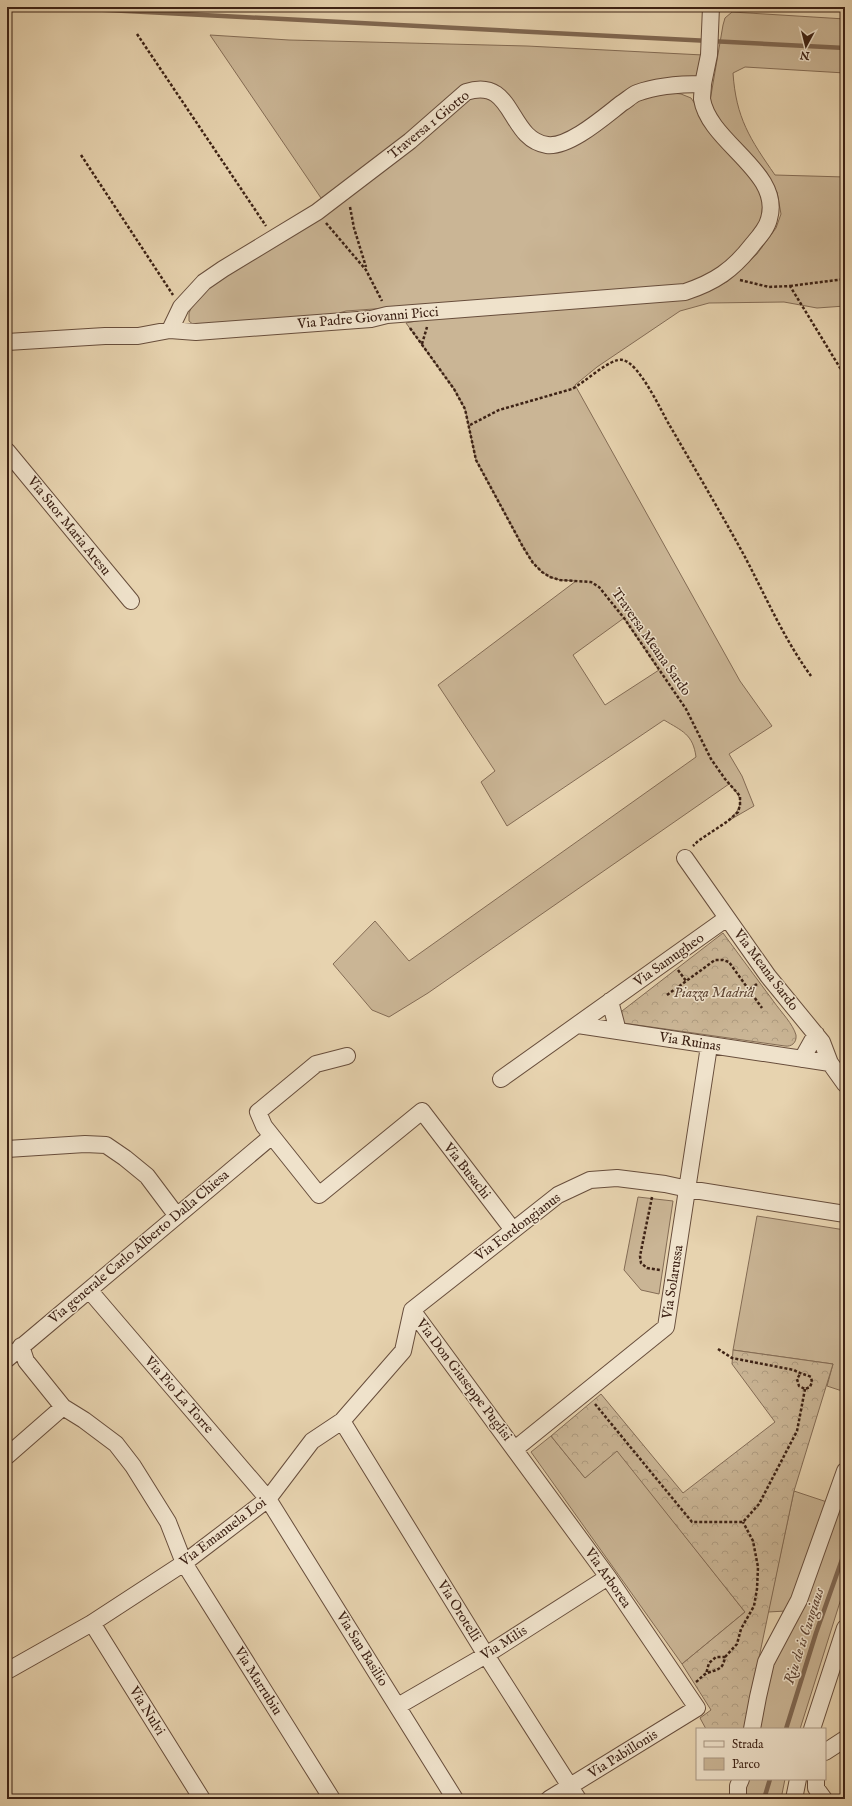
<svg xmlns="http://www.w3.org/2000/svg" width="852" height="1806" font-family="'IM FELL English',serif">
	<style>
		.green { fill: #cab595; stroke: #846c55; fill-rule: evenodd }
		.forest { fill: url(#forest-crowns); stroke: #846c55 }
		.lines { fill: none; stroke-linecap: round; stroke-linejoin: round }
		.stream { stroke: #806852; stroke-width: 4.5 }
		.minor-casing { stroke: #684e3c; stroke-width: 18 }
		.path { stroke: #3d2215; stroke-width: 2.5; stroke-dasharray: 3 2; stroke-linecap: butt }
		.minor { stroke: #efe2cb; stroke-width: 16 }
		.labels { text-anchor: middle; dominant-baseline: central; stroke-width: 3; stroke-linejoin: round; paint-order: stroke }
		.street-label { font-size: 14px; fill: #3d2215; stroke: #efe2cb }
		.park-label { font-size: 14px; font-style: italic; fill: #604735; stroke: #efe2cb }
		.water-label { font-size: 15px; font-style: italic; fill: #5f4534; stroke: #efe2cb }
	</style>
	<defs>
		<pattern id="forest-crowns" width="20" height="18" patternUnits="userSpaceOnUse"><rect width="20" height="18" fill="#cab595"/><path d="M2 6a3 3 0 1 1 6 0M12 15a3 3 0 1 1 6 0" fill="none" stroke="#ae9b80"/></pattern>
	</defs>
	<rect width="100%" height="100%" fill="#e7d3af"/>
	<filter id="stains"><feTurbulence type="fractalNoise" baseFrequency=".005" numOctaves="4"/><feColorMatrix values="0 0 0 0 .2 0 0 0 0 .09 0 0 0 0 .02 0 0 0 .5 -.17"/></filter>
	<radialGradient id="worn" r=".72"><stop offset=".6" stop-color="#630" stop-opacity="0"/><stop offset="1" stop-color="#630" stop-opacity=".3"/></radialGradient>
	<!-- green -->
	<path class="green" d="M 732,12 L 845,19 L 845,73 L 745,67 L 733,73 C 736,118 750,139 775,175 L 845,177 L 845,306 L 817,308 L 784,302 L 709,303 L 680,311 L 597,367 L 575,385 L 740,681 L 772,726 L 729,754 L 742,776 L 754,806 L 728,821 C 744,806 744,799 729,784 L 428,993 L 389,1017 L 372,1010 L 333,964 L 375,921 L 409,961 L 696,757 C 693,734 682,731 664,720 L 507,826 L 481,782 L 495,771 L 438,685 L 576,581 L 560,580 L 550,577 L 542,572 L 533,563 L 523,547 L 476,460 L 465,409 L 454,389 L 406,323 L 443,316 L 709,291 L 728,281 L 757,254 L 776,228 L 781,214 L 777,192 L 719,121 L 710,101 L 723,25 L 725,18 ZM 624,618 L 659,670 L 605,705 L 573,655 Z
		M 210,35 L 289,40 L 527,46 L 703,55 L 697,76 L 583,124 L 554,139 L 537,137 L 488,86 L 428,118 L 336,190 L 321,198 Z
		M 665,92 L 681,94 L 691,98 L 722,144 L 758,187 L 763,203 L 761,219 L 754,231 L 740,250 L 723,266 L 688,286 L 346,311 L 328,316 L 195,326 L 189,321 L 189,313 L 197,295 L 468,98 L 481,96 L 491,98 L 534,147 L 636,101 Z
		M 638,1197 L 673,1201 L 659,1294 L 641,1290 L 624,1270 Z
		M 757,1216 L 845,1230 L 845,1392 L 827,1386 L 833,1364 L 733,1350 Z
		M 551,1436 L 585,1478 L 617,1450 L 745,1612 L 682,1664 L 531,1452 Z
		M 845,1487 L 845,1586 L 800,1729 L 757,1729 L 786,1611 L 768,1612 L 794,1491 L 839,1506 Z
		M 746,1779 L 785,1779 L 781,1799 L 742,1799 Z"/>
	<!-- forest -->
	<path class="forest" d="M 723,933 C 740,956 757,979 774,1002 C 781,1012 793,1024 796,1035 C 797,1043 791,1047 785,1046 L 623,1023 L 621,1013 L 622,1011 Z
		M 733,1350 L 833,1364 L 794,1491 L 744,1729 L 706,1729 L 700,1718 L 711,1710 L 682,1664 L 745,1612 L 617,1451 L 585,1478 L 551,1436 L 601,1394 L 683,1493 L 775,1422 L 732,1364 Z"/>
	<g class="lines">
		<!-- stream -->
		<path class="stream" d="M 49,7 L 845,48
			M 786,1729 L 816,1633 L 845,1551
			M 764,1799 L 770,1779"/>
		<!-- minor casing -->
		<g class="minor-casing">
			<path id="minor" d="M 170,330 L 181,307 L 204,282 L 223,269 L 317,212 L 410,141 L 466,92 C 515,76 507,139 547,145 C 569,148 605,116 622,103 C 627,100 632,95 637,93 C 658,85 682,84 703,84 L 709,55 L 711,7
				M 7,342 L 105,336 L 138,336 L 170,330 L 196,332 L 371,319 L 387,315 L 685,292 C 715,282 733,270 753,244 C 759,237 767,228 769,219 C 783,172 709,143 702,99 C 702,94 703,89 703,84
				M 7,451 L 131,601
				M 685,858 L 768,976 L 822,1042 L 830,1063 L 845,1084
				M 610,1001 L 618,1031
				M 578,1025 L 830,1063
				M 347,1056 L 316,1064 L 258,1112 L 264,1126 L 319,1195 L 422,1111 L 513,1230
				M 802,1059 L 816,1034
				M 501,1079 L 727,918
				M 7,1149 L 85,1144 L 106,1145 L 125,1158 L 147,1176 L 177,1216
				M 89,1290 L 268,1499 L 455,1799
				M 412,1310 L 608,1577 L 697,1708 L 549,1799
				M 21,1346 L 26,1361 L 63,1407 L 84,1420 L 116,1444 L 133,1466 L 168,1522 L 184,1563 L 332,1799
				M 7,1359 L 272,1136
				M 342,1421 L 486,1655 L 578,1799
				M 515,1449 L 666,1327 L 709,1046
				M 7,1456 L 63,1407
				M 92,1623 L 202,1799
				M 7,1671 L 92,1623 L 184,1563 L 268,1499 L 312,1441 L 342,1421 L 403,1351 L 412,1310 L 558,1195 L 590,1180 L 617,1178 L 665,1184 L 688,1189 L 845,1214
				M 398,1706 L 486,1655 L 608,1577
				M 752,1729 L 758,1697 L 766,1662 L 799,1600 L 845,1471
				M 812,1729 L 845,1628
				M 825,1752 L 845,1739
				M 816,1779 L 816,1788 L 824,1799
				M 738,1799 L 738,1786 L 741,1779
				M 794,1799 L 798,1779"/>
		</g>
		<!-- path -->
		<path class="path" d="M 137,34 L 266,226
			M 81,155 L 173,295
			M 350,207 L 354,228 L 366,267
			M 326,223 L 366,270 L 382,301
			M 740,280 L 769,287 L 790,286 L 845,376
			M 790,286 L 845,279
			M 410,328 L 454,389 L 465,409 L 476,460 L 523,547 L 533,563 L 542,572 L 550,577 L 560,580 L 591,582 L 599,587 L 624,618 L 686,709 L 711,759 L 725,779 L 740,796 L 740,805 L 738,812 L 728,821 L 698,841 L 693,846
			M 422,344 L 427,327
			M 470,425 L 499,410 L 572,389 C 584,383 611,357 623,360 C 640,364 661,411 670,426 C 695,469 721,513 745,557 C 766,597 784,639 811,676
			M 678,970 L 686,981
			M 749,990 L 762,1008
			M 667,995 L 715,960 L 723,960 L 729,962 L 749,990 L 757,984
			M 652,1197 L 640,1256 L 641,1263 L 647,1268 L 660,1270
			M 718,1349 L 732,1358 L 794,1370 C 800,1374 805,1374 811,1377 L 812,1382 L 810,1387 L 805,1389 L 799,1386 L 797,1379 L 800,1374
			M 595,1404 L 692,1522 L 743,1522 L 759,1504 L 797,1431 L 805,1389
			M 725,1657 L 737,1644 L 741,1629 L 754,1606 L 757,1589 L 758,1567 L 753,1541 L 743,1522
			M 696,1682 C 700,1679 703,1675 707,1673 C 718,1669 723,1670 725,1657 L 716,1657 L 709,1663 L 706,1674
			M 7,1759 L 10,1716 L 8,1685"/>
		<!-- minor -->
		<use href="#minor" class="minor"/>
	</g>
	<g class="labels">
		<!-- street labels -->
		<g class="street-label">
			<text transform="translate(429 125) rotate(-39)">Traversa 1 Giotto</text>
			<text transform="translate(368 318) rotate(-5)">Via Padre Giovanni Picci</text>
			<text transform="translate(69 526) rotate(51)">Via Suor Maria Aresu</text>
			<text transform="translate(651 642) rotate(55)">Traversa Meana Sardo</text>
			<text transform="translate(669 960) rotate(-35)">Via Samugheo</text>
			<text transform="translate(766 970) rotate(53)">Via Meana Sardo</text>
			<text transform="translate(690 1042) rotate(9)">Via Ruinas</text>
			<text transform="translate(467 1171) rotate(52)">Via Busachi</text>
			<text transform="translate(518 1227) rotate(-37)">Via Fordongianus</text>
			<text transform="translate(139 1247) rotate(-40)">Via generale Carlo Alberto Dalla Chiesa</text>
			<text transform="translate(673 1282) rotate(-81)">Via Solarussa</text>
			<text transform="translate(464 1380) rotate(53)">Via Don Giuseppe Puglisi</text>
			<text transform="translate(179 1395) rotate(49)">Via Pio La Torre</text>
			<text transform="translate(223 1532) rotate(-37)">Via Emanuela Loi</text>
			<text transform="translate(608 1578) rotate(55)">Via Arborea</text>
			<text transform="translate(459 1611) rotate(58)">Via Orotelli</text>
			<text transform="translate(504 1643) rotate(-32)">Via Milis</text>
			<text transform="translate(362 1649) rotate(58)">Via San Basilio</text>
			<text transform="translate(258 1681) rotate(58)">Via Marrubiu</text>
			<text transform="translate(147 1711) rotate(58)">Via Nulvi</text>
			<text transform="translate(623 1754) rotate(-32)">Via Pabillonis</text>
		</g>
		<!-- park labels -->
		<g class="park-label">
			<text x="714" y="993">Piazza Madrid</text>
		</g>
		<!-- water labels -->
		<g class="water-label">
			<text transform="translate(804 1636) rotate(-72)">Riu de is Cungiaus</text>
		</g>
	</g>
	<!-- margin -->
	<rect width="852" height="1806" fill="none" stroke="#e7d3af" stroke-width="24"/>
	<rect x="8" y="8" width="836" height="1790" fill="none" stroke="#3d2215" stroke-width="2"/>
	<rect x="12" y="12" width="828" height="1782" fill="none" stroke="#3d2215"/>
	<!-- legend -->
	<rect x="696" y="1728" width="130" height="52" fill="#efe2cb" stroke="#a89582"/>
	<rect x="704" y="1741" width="20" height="6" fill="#efe2cb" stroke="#a89582"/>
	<text x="732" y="1748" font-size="12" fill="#3d2215">Strada</text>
	<rect x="704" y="1758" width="20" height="12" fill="#cab595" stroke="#a89582"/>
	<text x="732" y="1768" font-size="12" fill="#3d2215">Parco</text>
	<!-- north arrow -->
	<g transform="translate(806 46) rotate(187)" stroke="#efe2cb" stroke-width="3" paint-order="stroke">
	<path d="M0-3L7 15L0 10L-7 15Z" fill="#3d2215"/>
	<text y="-6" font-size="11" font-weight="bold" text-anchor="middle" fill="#3d2215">N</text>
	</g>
	<rect width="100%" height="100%" filter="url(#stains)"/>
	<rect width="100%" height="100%" fill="url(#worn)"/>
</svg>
